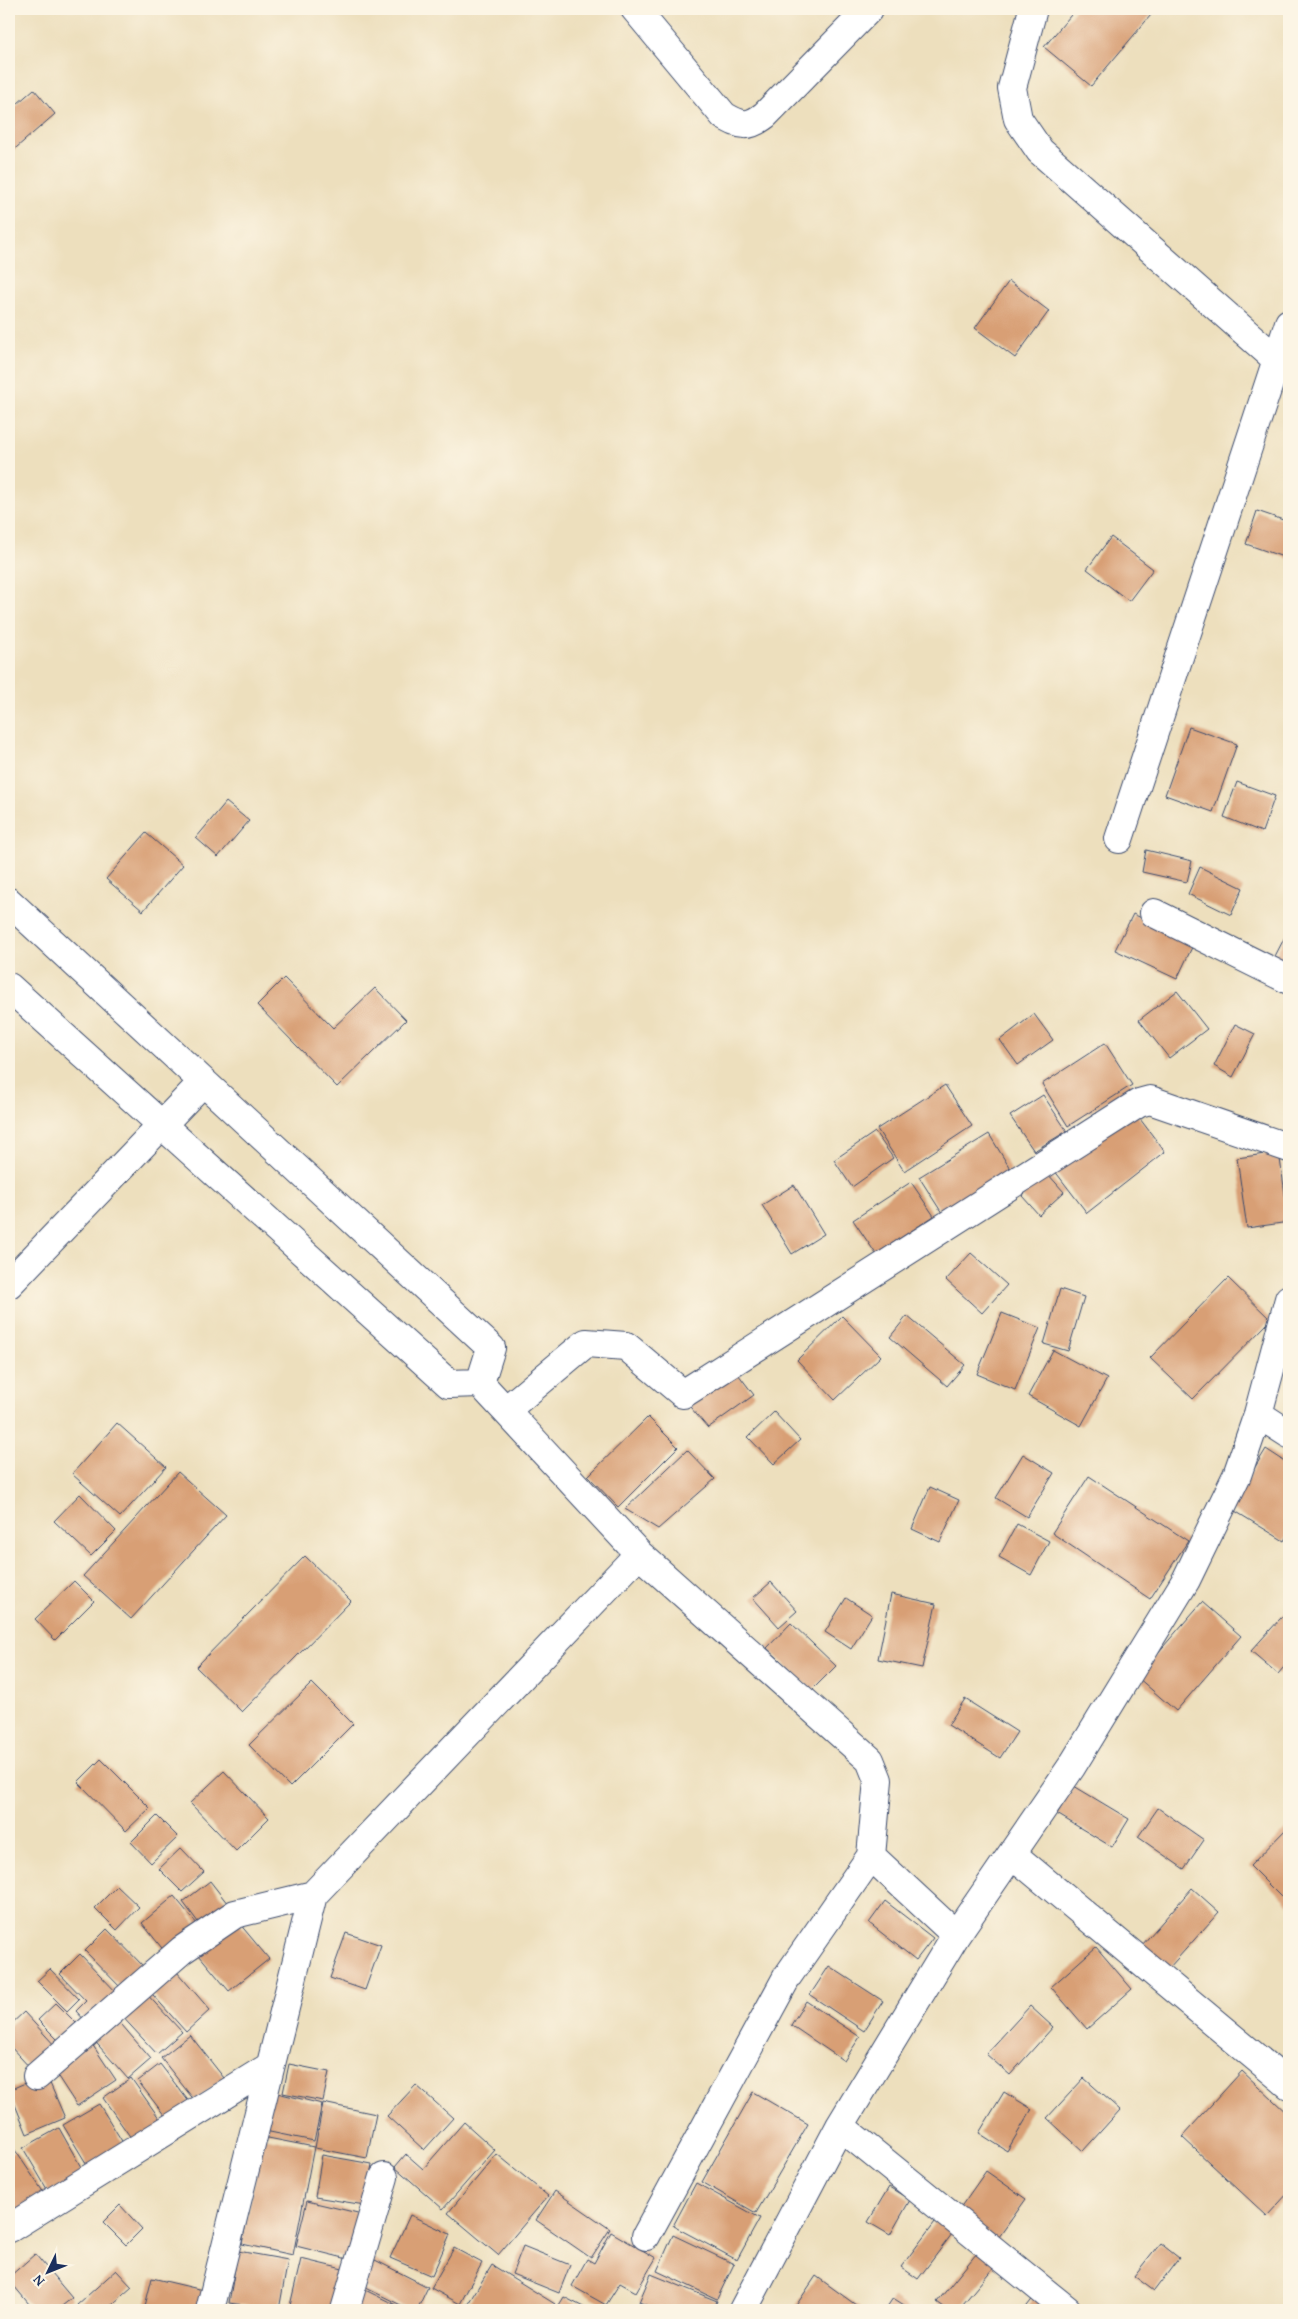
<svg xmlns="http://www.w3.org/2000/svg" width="1298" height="2319" font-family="'Gentium Book Plus',serif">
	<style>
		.building { fill: #d89f74 }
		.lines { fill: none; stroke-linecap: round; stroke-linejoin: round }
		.minor-casing { stroke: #3a496c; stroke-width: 30 }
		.minor { stroke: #fff; stroke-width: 28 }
	</style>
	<rect width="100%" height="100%" fill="#fcf5e5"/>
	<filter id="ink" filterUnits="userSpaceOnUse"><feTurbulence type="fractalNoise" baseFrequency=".02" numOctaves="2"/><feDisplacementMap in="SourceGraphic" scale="10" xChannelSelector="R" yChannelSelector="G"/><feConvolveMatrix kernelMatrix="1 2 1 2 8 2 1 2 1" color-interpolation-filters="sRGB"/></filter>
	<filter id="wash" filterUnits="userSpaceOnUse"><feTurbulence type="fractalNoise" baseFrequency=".0096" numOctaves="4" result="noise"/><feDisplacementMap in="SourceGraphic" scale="20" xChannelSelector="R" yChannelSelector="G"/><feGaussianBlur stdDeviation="1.12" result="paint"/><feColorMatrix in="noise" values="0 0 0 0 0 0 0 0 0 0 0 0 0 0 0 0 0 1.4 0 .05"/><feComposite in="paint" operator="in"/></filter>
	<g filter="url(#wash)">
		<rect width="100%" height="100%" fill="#eddfbd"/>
		<g id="blocks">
			<!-- building -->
			<path class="building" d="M 1076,9 L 1156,9 L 1091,86 L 1044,47 Z
				M 34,89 L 55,114 L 9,154 L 9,111 Z
				M 1009,281 L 1049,311 L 1015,358 L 975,328 Z
				M 1257,511 L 1289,522 L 1289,559 L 1246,544 Z
				M 1111,537 L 1153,569 L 1129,601 L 1087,569 Z
				M 1189,727 L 1237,744 L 1213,812 L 1165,795 Z
				M 1237,782 L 1275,796 L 1262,832 L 1224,817 Z
				M 226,802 L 249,821 L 218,857 L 196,838 Z
				M 146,833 L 183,865 L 143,911 L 106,879 Z
				M 1146,850 L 1192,861 L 1187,882 L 1142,872 Z
				M 1200,867 L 1243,888 L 1231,915 L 1188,894 Z
				M 1133,914 L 1194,943 L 1177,979 L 1115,950 Z
				M 1289,929 L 1289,971 L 1272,962 Z
				M 284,978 L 333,1028 L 375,988 L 406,1020 L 337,1087 L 257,1005 Z
				M 1177,991 L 1207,1029 L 1169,1058 L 1139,1020 Z
				M 1034,1014 L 1053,1040 L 1018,1065 L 1000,1040 Z
				M 1235,1024 L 1255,1034 L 1233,1077 L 1214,1066 Z
				M 1105,1043 L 1132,1085 L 1068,1126 L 1042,1084 Z
				M 945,1085 L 972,1126 L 904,1171 L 877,1129 Z
				M 1043,1095 L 1067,1131 L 1034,1151 L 1010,1116 Z
				M 1134,1111 L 1165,1152 L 1087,1213 L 1051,1166 Z
				M 875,1132 L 893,1158 L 852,1187 L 834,1160 Z
				M 989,1134 L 1011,1170 L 942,1213 L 919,1177 Z
				M 1279,1152 L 1289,1222 L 1247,1228 L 1237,1158 Z
				M 1047,1173 L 1064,1192 L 1039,1215 L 1022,1196 Z
				M 911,1182 L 934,1216 L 876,1254 L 853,1220 Z
				M 794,1185 L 824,1234 L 792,1254 L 762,1205 Z
				M 971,1253 L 1007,1285 L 982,1313 L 946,1280 Z
				M 1228,1278 L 1271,1320 L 1193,1399 L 1150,1358 Z
				M 1060,1289 L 1084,1297 L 1068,1351 L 1044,1344 Z
				M 1002,1313 L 1040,1328 L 1015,1390 L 977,1374 Z
				M 842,1316 L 881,1356 L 835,1400 L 797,1360 Z
				M 907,1316 L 965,1365 L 947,1386 L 890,1337 Z
				M 1053,1350 L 1107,1379 L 1081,1426 L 1028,1396 Z
				M 732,1366 L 754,1395 L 708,1428 L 685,1401 Z
				M 774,1412 L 800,1440 L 774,1464 L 748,1437 Z
				M 648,1417 L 678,1447 L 618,1507 L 588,1476 Z
				M 117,1423 L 166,1467 L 120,1517 L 72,1474 Z
				M 1266,1449 L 1289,1464 L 1289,1532 L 1284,1541 L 1230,1508 Z
				M 687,1450 L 715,1479 L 658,1529 L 625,1509 Z
				M 1023,1454 L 1054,1473 L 1027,1517 L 996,1498 Z
				M 178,1472 L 226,1515 L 131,1619 L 83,1576 Z
				M 1089,1476 L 1188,1541 L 1150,1599 L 1052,1533 Z
				M 930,1487 L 959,1500 L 940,1542 L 912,1529 Z
				M 80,1494 L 116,1531 L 91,1556 L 54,1521 Z
				M 1017,1524 L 1049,1541 L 1031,1575 L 999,1557 Z
				M 305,1556 L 351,1601 L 242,1712 L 196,1667 Z
				M 74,1581 L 94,1601 L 55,1640 L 35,1619 Z
				M 771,1582 L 797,1611 L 779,1627 L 753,1598 Z
				M 891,1594 L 936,1604 L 922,1668 L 878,1659 Z
				M 846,1598 L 872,1615 L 851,1649 L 825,1632 Z
				M 1202,1602 L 1241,1636 L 1176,1711 L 1137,1677 Z
				M 1289,1609 L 1289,1661 L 1278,1674 L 1251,1651 Z
				M 791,1623 L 836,1666 L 812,1690 L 767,1648 Z
				M 312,1683 L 353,1724 L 290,1787 L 249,1745 Z
				M 965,1699 L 1017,1732 L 1000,1758 L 948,1725 Z
				M 101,1759 L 150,1808 L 126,1831 L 78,1782 Z
				M 224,1771 L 269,1818 L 236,1851 L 190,1803 Z
				M 1074,1786 L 1129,1819 L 1112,1847 L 1057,1814 Z
				M 1158,1808 L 1204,1840 L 1184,1869 L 1138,1837 Z
				M 157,1816 L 178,1837 L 151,1863 L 131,1842 Z
				M 1289,1826 L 1289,1905 L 1250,1866 Z
				M 181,1848 L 204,1872 L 182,1892 L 159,1869 Z
				M 210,1881 L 231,1908 L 204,1930 L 183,1902 Z
				M 117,1886 L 139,1907 L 117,1930 L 95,1908 Z
				M 1192,1888 L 1219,1912 L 1169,1968 L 1142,1945 Z
				M 174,1896 L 202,1930 L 169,1957 L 142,1923 Z
				M 885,1901 L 933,1938 L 916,1960 L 869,1923 Z
				M 239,1923 L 269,1959 L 229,1991 L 199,1955 Z
				M 107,1929 L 147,1970 L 125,1992 L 85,1951 Z
				M 346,1933 L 381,1945 L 365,1990 L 330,1978 Z
				M 1096,1947 L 1132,1989 L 1087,2029 L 1051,1987 Z
				M 80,1954 L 119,1995 L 88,2024 L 76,2011 L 86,2001 L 60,1974 Z
				M 170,1964 L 210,2010 L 186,2032 L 145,1986 Z
				M 829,1966 L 883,2001 L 864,2031 L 810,1995 Z
				M 50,1969 L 79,1999 L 67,2011 L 37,1981 Z
				M 142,1989 L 182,2032 L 157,2054 L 118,2012 Z
				M 806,2001 L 860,2037 L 844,2061 L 791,2025 Z
				M 56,2003 L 82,2029 L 64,2046 L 38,2020 Z
				M 1030,2006 L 1053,2027 L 1010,2075 L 986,2054 Z
				M 24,2012 L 56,2047 L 31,2069 L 9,2045 L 9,2026 Z
				M 116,2018 L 151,2059 L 128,2079 L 92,2038 Z
				M 190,2035 L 224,2078 L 195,2101 L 161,2058 Z
				M 90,2041 L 116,2080 L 77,2106 L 51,2066 Z
				M 160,2064 L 190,2103 L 168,2120 L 138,2081 Z
				M 289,2064 L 329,2072 L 323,2101 L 283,2093 Z
				M 1242,2071 L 1289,2115 L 1289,2192 L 1267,2216 L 1182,2137 Z
				M 46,2074 L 65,2118 L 27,2134 L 9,2090 Z
				M 131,2078 L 164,2125 L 136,2145 L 103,2098 Z
				M 1084,2078 L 1120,2110 L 1083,2151 L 1047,2118 Z
				M 416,2085 L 453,2118 L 424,2150 L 387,2116 Z
				M 273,2092 L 322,2104 L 314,2141 L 265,2131 Z
				M 753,2092 L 808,2124 L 756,2213 L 702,2182 Z
				M 1004,2092 L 1032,2109 L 1007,2151 L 979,2133 Z
				M 323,2103 L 376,2114 L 367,2158 L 315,2148 Z
				M 99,2104 L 125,2146 L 89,2168 L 63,2125 Z
				M 464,2122 L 495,2150 L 443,2209 L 395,2167 L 406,2154 L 423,2169 Z
				M 59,2128 L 86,2176 L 51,2196 L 23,2148 Z
				M 263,2137 L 314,2147 L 293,2255 L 242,2244 Z
				M 15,2150 L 46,2196 L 9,2216 L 9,2154 Z
				M 497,2154 L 548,2196 L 498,2255 L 448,2213 Z
				M 322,2155 L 372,2164 L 365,2205 L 315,2197 Z
				M 986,2171 L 1026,2199 L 994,2244 L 955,2215 Z
				M 696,2183 L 760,2218 L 737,2260 L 673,2226 Z
				M 889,2187 L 910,2200 L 890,2235 L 868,2222 Z
				M 555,2191 L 610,2229 L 591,2258 L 536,2220 Z
				M 307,2201 L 362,2214 L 352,2260 L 296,2246 Z
				M 120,2205 L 142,2229 L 126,2245 L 103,2222 Z
				M 410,2215 L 450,2234 L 432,2276 L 390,2258 Z
				M 938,2218 L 955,2230 L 918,2279 L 901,2267 Z
				M 611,2232 L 656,2258 L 636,2292 L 620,2283 L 606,2305 L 572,2286 L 587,2259 L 594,2263 Z
				M 673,2235 L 734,2264 L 717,2299 L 657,2271 Z
				M 1160,2243 L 1179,2258 L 1154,2291 L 1134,2276 Z
				M 523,2246 L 570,2265 L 559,2293 L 512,2274 Z
				M 454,2248 L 482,2263 L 460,2304 L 431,2288 Z
				M 981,2248 L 998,2262 L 958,2310 L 948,2310 L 937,2302 Z
				M 238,2251 L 288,2260 L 279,2310 L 229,2303 Z
				M 35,2254 L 72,2298 L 57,2310 L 34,2310 L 9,2280 L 9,2277 Z
				M 301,2259 L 347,2270 L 337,2310 L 289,2310 Z
				M 375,2260 L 428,2287 L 417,2310 L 411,2310 L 362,2286 Z
				M 492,2265 L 555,2304 L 551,2310 L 464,2310 Z
				M 116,2270 L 132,2287 L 106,2310 L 81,2310 L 77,2305 Z
				M 651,2274 L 717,2301 L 713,2310 L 659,2310 L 639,2302 Z
				M 816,2276 L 860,2308 L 858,2310 L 793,2310 Z
				M 152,2278 L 203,2290 L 198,2310 L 144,2310 Z
				M 363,2289 L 406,2310 L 352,2310 Z
				M 564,2297 L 589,2310 L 556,2310 Z
				M 1034,2297 L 1050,2310 L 1024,2310 Z
				M 893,2298 L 912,2310 L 885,2310 Z
				M 231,2305 L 254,2309 L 254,2310 L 230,2310 Z"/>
		</g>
	</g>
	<g filter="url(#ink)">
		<use href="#blocks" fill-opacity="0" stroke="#3a496c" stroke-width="1"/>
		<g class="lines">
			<!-- minor casing -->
			<g class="minor-casing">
				<path id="minor" d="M 635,9 L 724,116 C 742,126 748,128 765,115 L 869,9
					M 1033,9 L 1012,88 L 1018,119 L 1040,151 L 1277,360
					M 1119,839 L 1289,323
					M 9,902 L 491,1348 L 480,1383
					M 1154,913 L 1289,980
					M 9,987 L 449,1384 L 480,1383 L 639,1554 L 870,1760 L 878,1780 L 871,1856 L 956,1935
					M 9,1284 L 202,1083
					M 506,1410 L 586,1343 L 626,1346 L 683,1394 L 1139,1103 L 1150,1100 L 1289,1148
					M 1258,1414 L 1289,1434
					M 1012,1854 L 1289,2085
					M 37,2076 L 182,1950 L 235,1914 L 313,1895
					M 840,2126 L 1067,2310
					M 10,2228 L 269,2067
					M 646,2236 L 787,1977 L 871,1856
					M 210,2310 L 313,1895 L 639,1554
					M 345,2310 L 384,2177
					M 743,2310 L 840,2126 L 956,1935 L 1072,1766 L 1186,1580 L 1237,1475 L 1258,1414 L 1289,1299"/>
			</g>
			<!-- minor -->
			<use href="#minor" class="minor"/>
		</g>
	</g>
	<!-- margin -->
	<rect width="1298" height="2319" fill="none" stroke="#fcf5e5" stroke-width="30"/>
	<!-- north arrow -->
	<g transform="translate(48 2272) rotate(227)" stroke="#fcf5e5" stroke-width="4" paint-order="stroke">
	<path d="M0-4L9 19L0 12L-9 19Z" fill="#1b2f5e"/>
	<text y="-8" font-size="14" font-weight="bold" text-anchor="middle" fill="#1b2f5e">N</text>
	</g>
</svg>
